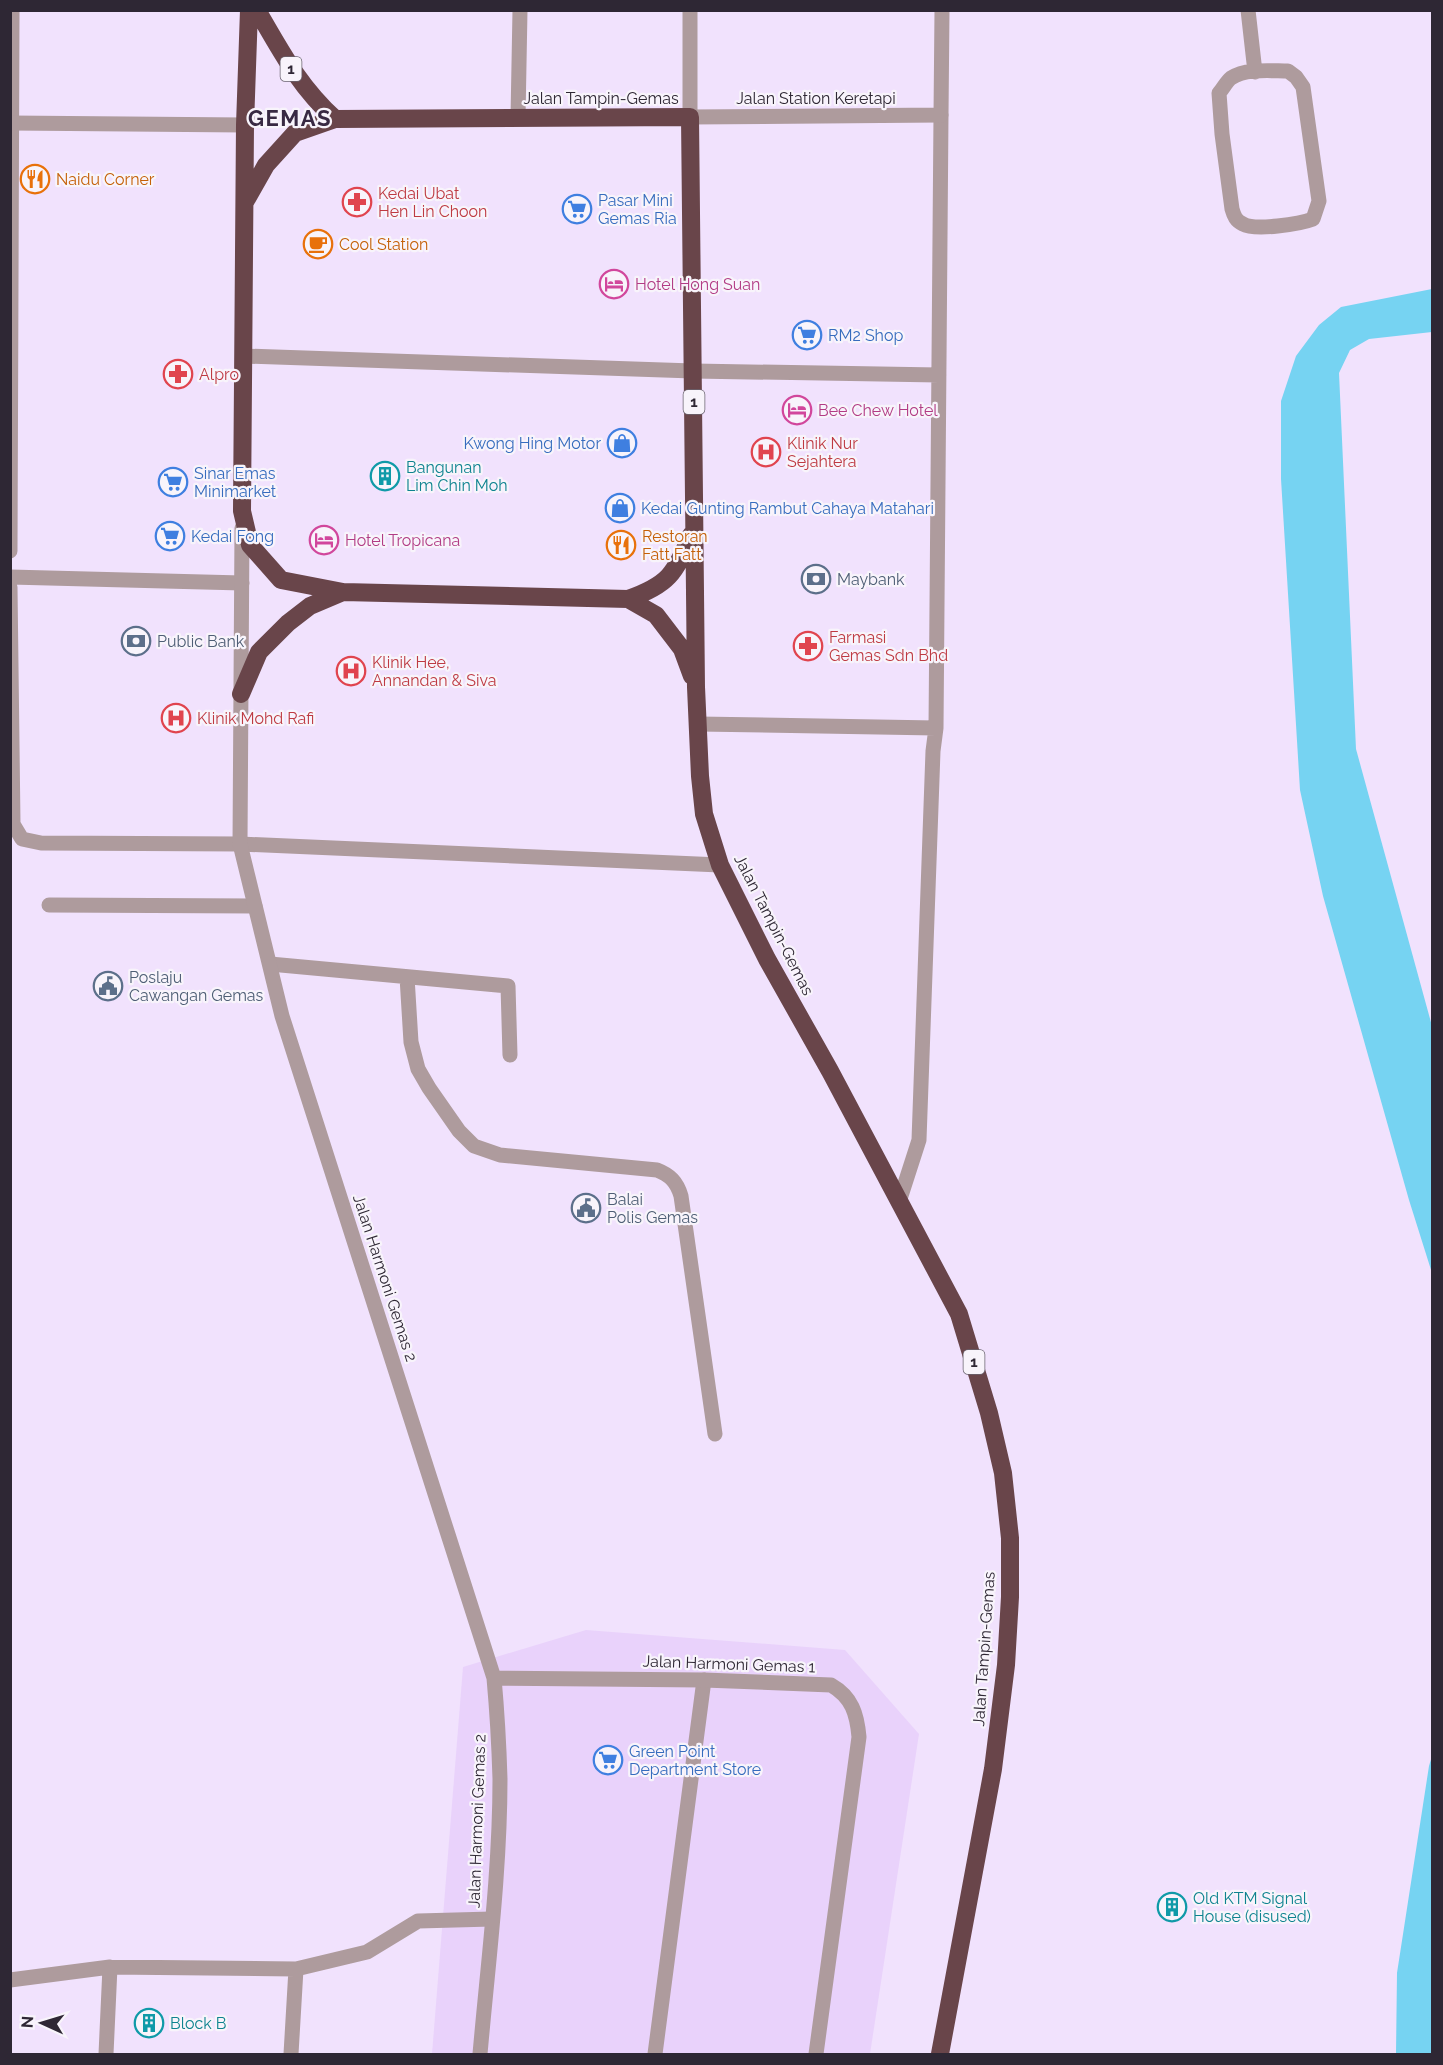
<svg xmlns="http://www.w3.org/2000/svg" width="1443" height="2065" font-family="Raleway,sans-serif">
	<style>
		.built { fill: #e9d2fb }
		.water { fill: #76d3f2 }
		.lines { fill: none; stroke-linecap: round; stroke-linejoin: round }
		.lane { stroke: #ae9b9d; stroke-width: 15 }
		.street { stroke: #ae9b9d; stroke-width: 15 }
		.highway { stroke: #69454a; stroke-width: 18 }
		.labels { text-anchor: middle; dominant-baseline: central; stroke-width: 4.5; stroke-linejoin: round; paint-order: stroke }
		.shield { fill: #f8f4fb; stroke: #6b6470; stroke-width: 1.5 }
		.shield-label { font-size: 15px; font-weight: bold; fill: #2e2734 }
		.street-label { font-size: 16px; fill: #2e2734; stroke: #f8f4fb }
		.food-label { font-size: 16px; fill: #c56008; stroke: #f8f4fb; text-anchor: start }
		.health-label { font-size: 16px; fill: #be3a42; stroke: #f8f4fb; text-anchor: start }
		.shop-label { font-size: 16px; fill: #366cbe; stroke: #f8f4fb; text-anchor: start }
		.hotel-label { font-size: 16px; fill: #b23c85; stroke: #f8f4fb; text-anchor: start }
		.culture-label { font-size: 16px; fill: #0d838f; stroke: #f8f4fb; text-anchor: start }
		.service-label { font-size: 16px; fill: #4e5e75; stroke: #f8f4fb; text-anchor: start }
		.district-label { font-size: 22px; font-weight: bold; letter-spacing: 1.5px; fill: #382943; stroke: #f8f4fb }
	</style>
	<rect width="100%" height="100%" fill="#f1e2fd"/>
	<!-- built -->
	<path class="built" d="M 586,1630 L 845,1650 L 919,1734 L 870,2054 L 432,2054 L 463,1667 Z"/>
	<!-- water -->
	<path class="water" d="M 1432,289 L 1432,332 L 1369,339 L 1350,350 L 1339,373 L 1356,749 L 1432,1026 L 1432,1273 L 1409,1200 L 1323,896 L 1300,790 L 1281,479 L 1281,401 L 1296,356 L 1319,325 L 1341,307 Z
		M 1432,1756 L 1432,2054 L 1396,2054 L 1397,1973 L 1429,1766 Z"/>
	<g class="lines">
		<!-- lane -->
		<path class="lane" d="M 1248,10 L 1255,72
			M 1288,71 L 1296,77 L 1303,87 L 1319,201 L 1313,219 C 1300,224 1255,231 1243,224 C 1236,221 1234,216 1232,209 L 1222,134 L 1219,93 C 1223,89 1226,82 1231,78 C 1246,68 1271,71 1288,71 Z
			M 518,118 L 520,10
			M 243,356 L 693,371 L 939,375
			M 10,551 L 12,10
			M 10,577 L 242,583
			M 10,587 L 13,824 L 22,839 L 41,843 L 240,844 L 720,865
			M 698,724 L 936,728
			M 49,905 L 255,906
			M 270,964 L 508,986 L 510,1055
			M 407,977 L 411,1042 L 418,1069 L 429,1088 L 459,1131 L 474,1146 L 500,1155 L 657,1170 C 670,1175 677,1182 681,1196 L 715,1434
			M 899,1202 L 919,1140 L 933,751 L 936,728 L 941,115
			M 10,1980 L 110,1967 L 296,1969 L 367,1952 L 418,1921 L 492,1919
			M 106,2054 L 110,1967
			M 291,2054 L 296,1969
			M 655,2054 L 704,1680"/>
		<!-- street -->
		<path class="street" d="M 690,10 L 690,117 L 941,115 L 942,10
			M 10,123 L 245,125
			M 242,528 L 240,844 L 282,1016 L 494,1678 C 497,1711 499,1745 500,1779 C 500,1871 488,1963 480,2054
			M 494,1678 L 704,1680 L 831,1685 C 852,1697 857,1714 859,1737 L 816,2054"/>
		<!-- highway -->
		<path class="highway" d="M 249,10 L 245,125 L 242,511 L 250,545 L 281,580 L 343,592 L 628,599 C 668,585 675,574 691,535
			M 257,10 C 282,53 299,86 335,119
			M 245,202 L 266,165 L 295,133 L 335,119 L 690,117 L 696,687 L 700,776 L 704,814 L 720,865 L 767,959 L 830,1071 L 959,1314 L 989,1413 L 1003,1473 L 1010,1538 L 1010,1597 L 1006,1665 L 993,1769 L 940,2054
			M 628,599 L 656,615 L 682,649 L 692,676
			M 241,694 L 259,652 L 288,623 L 310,606 L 343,592"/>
	</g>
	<!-- icons -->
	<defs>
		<g id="restaurant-ring" transform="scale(1.5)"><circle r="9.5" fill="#f8f4fb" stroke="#e8710a" stroke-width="1.5"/><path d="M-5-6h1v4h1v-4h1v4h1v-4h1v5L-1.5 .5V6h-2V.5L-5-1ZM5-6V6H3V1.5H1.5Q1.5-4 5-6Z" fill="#e8710a"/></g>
		<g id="pharmacy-ring" transform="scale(1.5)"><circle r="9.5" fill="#f8f4fb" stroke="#e0444e" stroke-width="1.5"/><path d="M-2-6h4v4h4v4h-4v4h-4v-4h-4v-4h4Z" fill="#e0444e"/></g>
		<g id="supermarket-ring" transform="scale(1.5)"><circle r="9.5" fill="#f8f4fb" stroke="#3f7fe0" stroke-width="1.5"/><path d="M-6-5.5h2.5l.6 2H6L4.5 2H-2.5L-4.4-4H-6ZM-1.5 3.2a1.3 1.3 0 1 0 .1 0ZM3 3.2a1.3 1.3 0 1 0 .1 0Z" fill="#3f7fe0"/></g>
		<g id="cafe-ring" transform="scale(1.5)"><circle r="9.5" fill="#f8f4fb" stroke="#e8710a" stroke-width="1.5"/><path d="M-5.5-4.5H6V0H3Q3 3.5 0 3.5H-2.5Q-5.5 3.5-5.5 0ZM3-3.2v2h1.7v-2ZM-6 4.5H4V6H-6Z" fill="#e8710a"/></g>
		<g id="hotel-ring" transform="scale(1.5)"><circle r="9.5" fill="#f8f4fb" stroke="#d1479c" stroke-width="1.5"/><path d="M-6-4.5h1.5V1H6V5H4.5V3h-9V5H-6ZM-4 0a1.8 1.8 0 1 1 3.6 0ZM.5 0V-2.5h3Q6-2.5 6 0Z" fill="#d1479c"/></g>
		<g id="shop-ring" transform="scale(1.5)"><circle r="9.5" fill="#f8f4fb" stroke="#3f7fe0" stroke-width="1.5"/><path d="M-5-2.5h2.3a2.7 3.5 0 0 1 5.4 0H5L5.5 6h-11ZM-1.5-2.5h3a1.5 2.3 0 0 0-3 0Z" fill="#3f7fe0"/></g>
		<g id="hospital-ring" transform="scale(1.5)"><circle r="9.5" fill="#f8f4fb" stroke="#e0444e" stroke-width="1.5"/><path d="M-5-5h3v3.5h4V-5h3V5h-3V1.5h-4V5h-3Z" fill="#e0444e"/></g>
		<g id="building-ring" transform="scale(1.5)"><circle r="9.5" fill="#f8f4fb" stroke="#0f9aa8" stroke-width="1.5"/><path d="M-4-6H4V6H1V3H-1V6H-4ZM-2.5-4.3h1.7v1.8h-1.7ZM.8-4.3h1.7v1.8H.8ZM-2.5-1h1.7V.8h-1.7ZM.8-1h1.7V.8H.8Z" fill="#0f9aa8"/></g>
		<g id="bank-ring" transform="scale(1.5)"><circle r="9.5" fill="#f8f4fb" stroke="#5c6f8a" stroke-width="1.5"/><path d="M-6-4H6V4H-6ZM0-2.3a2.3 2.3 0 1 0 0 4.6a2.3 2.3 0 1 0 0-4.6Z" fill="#5c6f8a"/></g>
		<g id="civic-ring" transform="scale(1.5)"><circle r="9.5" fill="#f8f4fb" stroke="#5c6f8a" stroke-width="1.5"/><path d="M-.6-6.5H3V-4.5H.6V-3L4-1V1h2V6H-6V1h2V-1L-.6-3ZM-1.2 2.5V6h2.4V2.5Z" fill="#5c6f8a"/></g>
	</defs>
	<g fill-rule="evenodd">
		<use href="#restaurant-ring" x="35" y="179"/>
		<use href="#pharmacy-ring" x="357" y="202"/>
		<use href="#supermarket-ring" x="577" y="209"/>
		<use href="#cafe-ring" x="318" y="244"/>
		<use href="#hotel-ring" x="614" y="284"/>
		<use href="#supermarket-ring" x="807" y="335"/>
		<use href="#pharmacy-ring" x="178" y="374"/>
		<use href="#hotel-ring" x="797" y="410"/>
		<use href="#shop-ring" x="622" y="443"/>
		<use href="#hospital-ring" x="766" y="452"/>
		<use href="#building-ring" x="385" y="476"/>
		<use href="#supermarket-ring" x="173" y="482"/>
		<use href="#shop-ring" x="620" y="508"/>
		<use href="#supermarket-ring" x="170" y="536"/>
		<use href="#hotel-ring" x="324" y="540"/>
		<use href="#restaurant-ring" x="621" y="545"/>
		<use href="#bank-ring" x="816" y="579"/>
		<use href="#bank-ring" x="136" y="641"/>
		<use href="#pharmacy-ring" x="808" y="646"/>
		<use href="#hospital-ring" x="351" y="671"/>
		<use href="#hospital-ring" x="176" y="718"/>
		<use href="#civic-ring" x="108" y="986"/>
		<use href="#civic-ring" x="586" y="1208"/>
		<use href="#supermarket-ring" x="608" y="1760"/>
		<use href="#building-ring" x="1172" y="1907"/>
		<use href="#building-ring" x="149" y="2023"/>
	</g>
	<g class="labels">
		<!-- shield labels -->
		<g class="shield">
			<rect x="280.5" y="57" width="21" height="24" rx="4.5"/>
			<rect x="683.5" y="390" width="21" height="24" rx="4.5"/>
			<rect x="963.5" y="1350" width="21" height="24" rx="4.5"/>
		</g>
		<g class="shield-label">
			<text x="291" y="69">1</text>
			<text x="694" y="402">1</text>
			<text x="974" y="1362">1</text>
		</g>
		<!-- street labels -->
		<g class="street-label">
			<text x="601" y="98">Jalan Tampin-Gemas</text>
			<text x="816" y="98">Jalan Station Keretapi</text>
			<text transform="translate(774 925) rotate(63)">Jalan Tampin-Gemas</text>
			<text transform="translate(385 1278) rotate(72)">Jalan Harmoni Gemas 2</text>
			<text transform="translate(984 1649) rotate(-86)">Jalan Tampin-Gemas</text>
			<text transform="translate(729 1664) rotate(2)">Jalan Harmoni Gemas 1</text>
			<text transform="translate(477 1821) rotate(-88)">Jalan Harmoni Gemas 2</text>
		</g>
		<!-- food labels -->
		<g class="food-label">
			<text x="56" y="179">Naidu Corner</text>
			<text x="339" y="244">Cool Station</text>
			<text x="642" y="536">Restoran<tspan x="642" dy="18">Fatt Fatt</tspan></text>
		</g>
		<!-- health labels -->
		<g class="health-label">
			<text x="378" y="193">Kedai Ubat<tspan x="378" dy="18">Hen Lin Choon</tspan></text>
			<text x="199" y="374">Alpro</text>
			<text x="787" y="443">Klinik Nur<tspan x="787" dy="18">Sejahtera</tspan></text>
			<text x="829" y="637">Farmasi<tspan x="829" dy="18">Gemas Sdn Bhd</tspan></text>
			<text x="372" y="662">Klinik Hee,<tspan x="372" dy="18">Annandan &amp; Siva</tspan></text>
			<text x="197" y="718">Klinik Mohd Rafi</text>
		</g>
		<!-- shop labels -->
		<g class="shop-label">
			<text x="598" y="200">Pasar Mini<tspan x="598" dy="18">Gemas Ria</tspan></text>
			<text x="828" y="335">RM2 Shop</text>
			<text x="601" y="443" text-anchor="end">Kwong Hing Motor</text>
			<text x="194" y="473">Sinar Emas<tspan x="194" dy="18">Minimarket</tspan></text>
			<text x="641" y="508">Kedai Gunting Rambut Cahaya Matahari</text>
			<text x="191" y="536">Kedai Fong</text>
			<text x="629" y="1751">Green Point<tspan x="629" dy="18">Department Store</tspan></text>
		</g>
		<!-- hotel labels -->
		<g class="hotel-label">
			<text x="635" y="284">Hotel Hong Suan</text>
			<text x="818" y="410">Bee Chew Hotel</text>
			<text x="345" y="540">Hotel Tropicana</text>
		</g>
		<!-- culture labels -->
		<g class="culture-label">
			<text x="406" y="467">Bangunan<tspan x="406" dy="18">Lim Chin Moh</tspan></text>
			<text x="1193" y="1898">Old KTM Signal<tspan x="1193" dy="18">House (disused)</tspan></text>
			<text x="170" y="2023">Block B</text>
		</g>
		<!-- service labels -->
		<g class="service-label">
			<text x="837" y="579">Maybank</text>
			<text x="157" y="641">Public Bank</text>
			<text x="129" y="977">Poslaju<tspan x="129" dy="18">Cawangan Gemas</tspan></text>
			<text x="607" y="1199">Balai<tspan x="607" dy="18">Polis Gemas</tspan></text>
		</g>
		<!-- district labels -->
		<g class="district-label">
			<text x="290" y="118">GEMAS</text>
		</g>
	</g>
	<!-- border -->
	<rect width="1443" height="2065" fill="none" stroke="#2e2734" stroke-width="24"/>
	<!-- north arrow -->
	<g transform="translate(42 2023) rotate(274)" stroke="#f8f4fb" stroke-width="4.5" paint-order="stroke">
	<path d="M0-4.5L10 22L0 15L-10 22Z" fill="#2e2734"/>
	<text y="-9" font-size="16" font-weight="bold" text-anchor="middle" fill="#2e2734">N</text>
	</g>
</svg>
